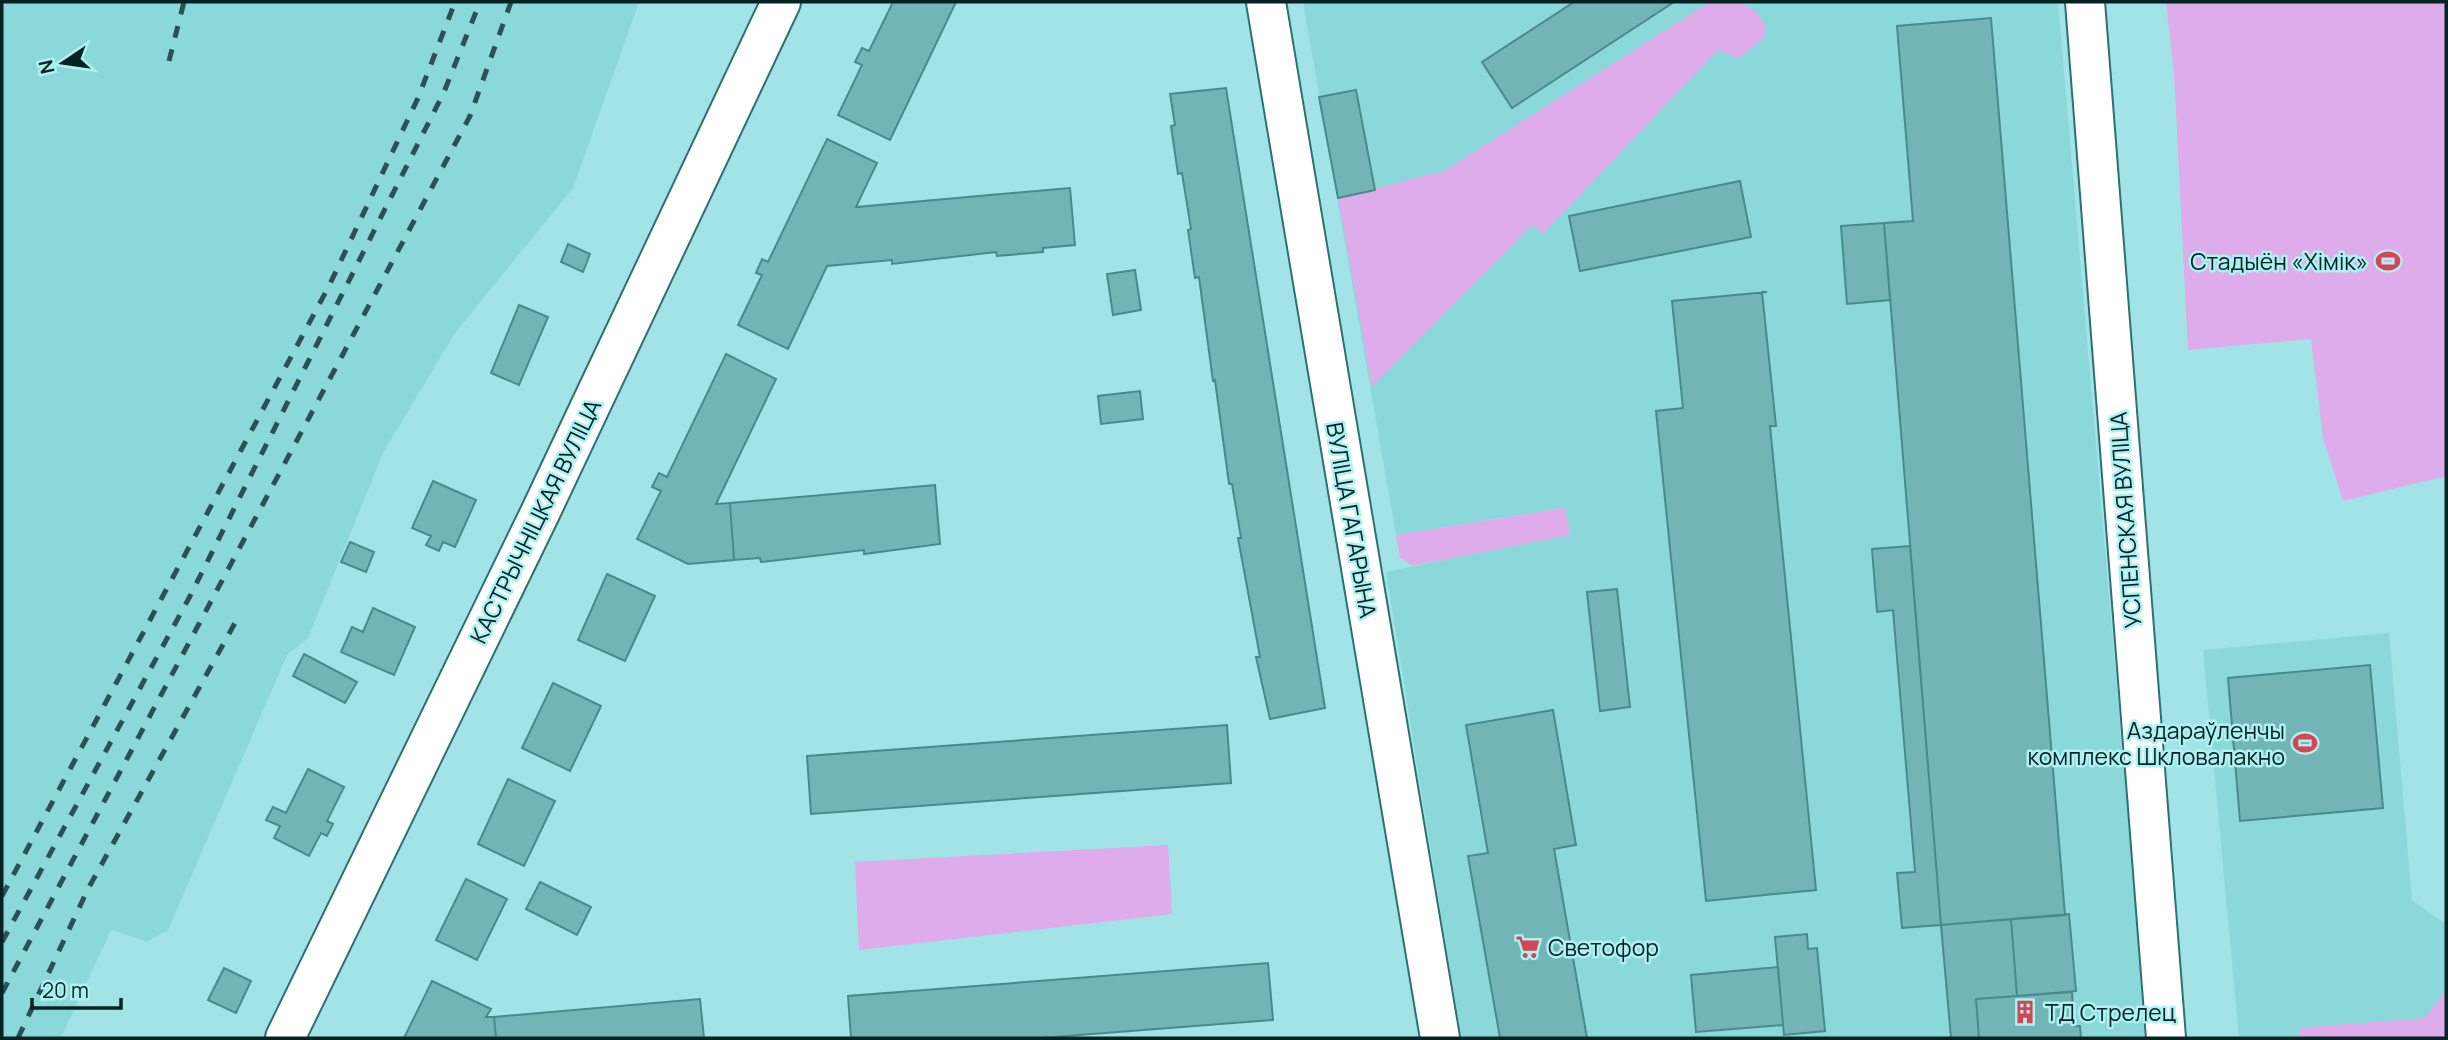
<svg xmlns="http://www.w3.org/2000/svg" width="2448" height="1040" font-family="Manrope,sans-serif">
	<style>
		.built { fill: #8bd8db }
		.green { fill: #deabeb }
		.building { fill: #73b5b7; stroke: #498a8d; stroke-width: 2 }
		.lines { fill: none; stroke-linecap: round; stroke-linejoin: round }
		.secondary-casing { stroke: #2e7073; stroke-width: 42 }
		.secondary { stroke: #fff; stroke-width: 38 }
		.rail { stroke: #2c5152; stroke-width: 5; stroke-dasharray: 12 12; stroke-linecap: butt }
		.labels { text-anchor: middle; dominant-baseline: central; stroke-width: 5; stroke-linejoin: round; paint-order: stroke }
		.poi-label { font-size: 23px; fill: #062223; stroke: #aef1f3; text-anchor: end }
		.street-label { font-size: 23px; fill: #062223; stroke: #aef1f3 }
	</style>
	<rect width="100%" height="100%" fill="#a1e3e6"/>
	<!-- built -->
	<path class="built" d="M 2,2 L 639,2 L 573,188 L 455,333 L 383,453 L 308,638 L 287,655 L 168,930 L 147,942 L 111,930 L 61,1038 L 2,1038 Z
		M 1303,2 L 2058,2 L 2147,1038 L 1461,1038 L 1386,572 L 1570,534 L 1564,508 L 1396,535 Z
		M 2389,633 L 2412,900 L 2446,924 L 2446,1038 L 2239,1038 L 2203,650 Z"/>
	<!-- green -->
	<path class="green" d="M 1710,2 C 1740,2 1748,0 1766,25 L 1764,38 L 1738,58 L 1718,50 L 1543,234 L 1532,225 L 1372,387 L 1338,198 L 1444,171 Z
		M 2166,2 L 2446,2 L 2446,476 L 2343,501 L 2323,437 L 2311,339 L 2188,350 L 2174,72 Z
		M 1565,508 L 1570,535 L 1412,566 L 1400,557 L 1396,535 Z
		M 1168,845 L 1172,914 L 859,950 L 855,862 Z
		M 2446,990 L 2446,1038 L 2300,1038 L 2299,1028 L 2425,1018 Z"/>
	<!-- building -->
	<path class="building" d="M 893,2 L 956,2 L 890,140 L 838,115 L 862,65 L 855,62 L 862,48 L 869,51 Z
		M 1574,2 L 1674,2 L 1512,108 L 1482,62 Z
		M 1991,18 L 2065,915 L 1941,925 L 1884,223 L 1913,221 L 1897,26 Z
		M 1226,88 L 1325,708 L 1270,719 L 1256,657 L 1260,657 L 1238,538 L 1241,538 L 1232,484 L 1229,484 L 1215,380 L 1213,381 L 1199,277 L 1195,278 L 1188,230 L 1191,229 L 1182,173 L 1178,174 L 1171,126 L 1175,125 L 1170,94 Z
		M 1356,90 L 1375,190 L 1338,198 L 1319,97 Z
		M 827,139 L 877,163 L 856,207 L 1070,188 L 1075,245 L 1043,248 L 1043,252 L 997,256 L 996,252 L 892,264 L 892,260 L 827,266 L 788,349 L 738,325 L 762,275 L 756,273 L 762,259 L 768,262 Z
		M 1740,181 L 1751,237 L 1580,271 L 1569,216 Z
		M 1884,223 L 1890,300 L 1847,304 L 1841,226 Z
		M 568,244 L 590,254 L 583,272 L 561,262 Z
		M 1135,270 L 1141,310 L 1113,315 L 1107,274 Z
		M 1762,292 L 1776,426 L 1770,426 L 1816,890 L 1706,901 L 1656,411 L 1683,408 L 1672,301 L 1767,292 Z
		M 519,305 L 548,317 L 519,385 L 491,373 Z
		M 726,354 L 776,379 L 716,504 L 730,503 L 734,560 L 688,564 L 637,539 L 661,491 L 652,487 L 659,473 L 667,477 Z
		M 1140,391 L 1143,419 L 1101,424 L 1098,396 Z
		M 433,481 L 476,500 L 455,547 L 443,542 L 439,551 L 426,545 L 431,536 L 412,528 Z
		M 935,485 L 940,544 L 864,554 L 864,550 L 761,562 L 760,558 L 734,560 L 730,503 Z
		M 350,542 L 374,552 L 366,572 L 341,562 Z
		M 1910,546 L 1941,925 L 1902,928 L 1897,873 L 1915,872 L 1893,610 L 1877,612 L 1872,549 Z
		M 607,574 L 655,596 L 625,661 L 578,640 Z
		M 1617,589 L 1630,707 L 1600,711 L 1587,592 Z
		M 373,608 L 415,627 L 394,675 L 341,652 L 352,627 L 363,632 Z
		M 304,654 L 357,682 L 345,703 L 293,676 Z
		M 2370,665 L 2383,808 L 2240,821 L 2228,678 Z
		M 553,683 L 601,706 L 570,771 L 522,748 Z
		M 1553,710 L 1576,845 L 1554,849 L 1587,1038 L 1500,1038 L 1468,856 L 1488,853 L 1466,725 Z
		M 1227,725 L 1231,783 L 811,814 L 807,756 Z
		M 308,769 L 344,787 L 327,821 L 333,824 L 327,836 L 321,833 L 309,856 L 274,838 L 280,826 L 266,820 L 273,807 L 286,813 Z
		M 508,779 L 555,801 L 524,866 L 478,844 Z
		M 466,879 L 507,899 L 477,960 L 436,940 Z
		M 540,882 L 591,907 L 577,935 L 526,909 Z
		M 2069,914 L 2076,991 L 2017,996 L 2011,919 Z
		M 2011,919 L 2017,996 L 1976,999 L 1979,1038 L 1951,1038 L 1941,925 Z
		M 1807,934 L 1808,949 L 1817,948 L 1825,1031 L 1784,1035 L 1775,937 Z
		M 1268,963 L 1273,1020 L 1041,1038 L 851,1038 L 848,996 Z
		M 1778,967 L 1783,1025 L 1696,1032 L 1691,975 Z
		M 224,968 L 251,981 L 236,1013 L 208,1000 Z
		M 432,981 L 491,1009 L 486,1017 L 494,1017 L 496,1038 L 404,1038 Z
		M 2072,992 L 2074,1026 L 2080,1026 L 2081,1038 L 1979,1038 L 1976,999 Z
		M 700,999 L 704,1038 L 496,1038 L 494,1017 Z"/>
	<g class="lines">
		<!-- secondary casing -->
		<g class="secondary-casing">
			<path id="secondary" d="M 1266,2 L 1440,1038
				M 2085,2 L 2166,1038
				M 285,1038 L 540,513 L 781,2"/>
		</g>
		<!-- secondary -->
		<use href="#secondary" class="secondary"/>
		<!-- rail -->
		<path class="rail" d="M 169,61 L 184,2
			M 2,896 L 329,286 L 418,98 L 455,2
			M 2,942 L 189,598 L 444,92 L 480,2
			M 2,993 L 470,116 L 511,2
			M 18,1038 L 88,889 L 236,621"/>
	</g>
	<!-- icons -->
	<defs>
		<g id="stadium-bare" transform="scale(1.89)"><path d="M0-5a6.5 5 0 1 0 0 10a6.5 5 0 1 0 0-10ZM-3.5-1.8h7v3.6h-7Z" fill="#d64553" stroke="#aef1f3" stroke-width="2.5" paint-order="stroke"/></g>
		<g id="supermarket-bare" transform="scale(1.89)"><path d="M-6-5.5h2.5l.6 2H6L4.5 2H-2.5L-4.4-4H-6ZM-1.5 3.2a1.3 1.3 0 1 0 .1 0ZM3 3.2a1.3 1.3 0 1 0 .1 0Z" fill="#d64553" stroke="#aef1f3" stroke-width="2.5" paint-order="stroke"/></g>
		<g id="building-bare" transform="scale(1.89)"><path d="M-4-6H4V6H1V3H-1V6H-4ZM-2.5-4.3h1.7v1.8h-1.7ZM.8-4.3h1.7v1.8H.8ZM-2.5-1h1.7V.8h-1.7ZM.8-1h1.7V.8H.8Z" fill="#d64553" stroke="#aef1f3" stroke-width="2.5" paint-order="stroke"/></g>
	</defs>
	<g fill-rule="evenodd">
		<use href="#stadium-bare" x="2388" y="261"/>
		<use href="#stadium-bare" x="2305" y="743"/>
		<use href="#supermarket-bare" x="1528" y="947"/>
		<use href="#building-bare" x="2025" y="1012"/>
	</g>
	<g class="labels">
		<!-- poi labels -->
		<g class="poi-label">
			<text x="2368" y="261">Стадыён «Хімік»</text>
			<text x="2285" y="730">Аздараўленчы<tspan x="2285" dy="26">комплекс Шкловалакно</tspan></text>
			<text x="1548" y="947" text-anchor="start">Светофор</text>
			<text x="2045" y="1012" text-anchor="start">ТД Стрелец</text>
		</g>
		<!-- street labels -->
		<g class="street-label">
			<text transform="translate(1352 520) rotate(80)">ВУЛІЦА ГАГАРЫНА</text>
			<text transform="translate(2125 520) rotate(-94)">УСПЕНСКАЯ ВУЛІЦА</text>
			<text transform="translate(535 521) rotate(-64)">КАСТРЫЧНІЦКАЯ ВУЛІЦА</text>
		</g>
	</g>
	<!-- border -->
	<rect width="2448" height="1040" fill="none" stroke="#062223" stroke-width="7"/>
	<!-- north arrow -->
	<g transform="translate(63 63) rotate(257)" stroke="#aef1f3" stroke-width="5" paint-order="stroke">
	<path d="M0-5L12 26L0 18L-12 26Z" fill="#062223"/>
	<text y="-10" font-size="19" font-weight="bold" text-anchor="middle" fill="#062223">N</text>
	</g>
	<!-- scale -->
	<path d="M32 998v10h89v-10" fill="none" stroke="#062223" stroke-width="3.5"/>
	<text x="42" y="998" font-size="21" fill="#062223" stroke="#aef1f3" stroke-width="5" paint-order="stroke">20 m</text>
</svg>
